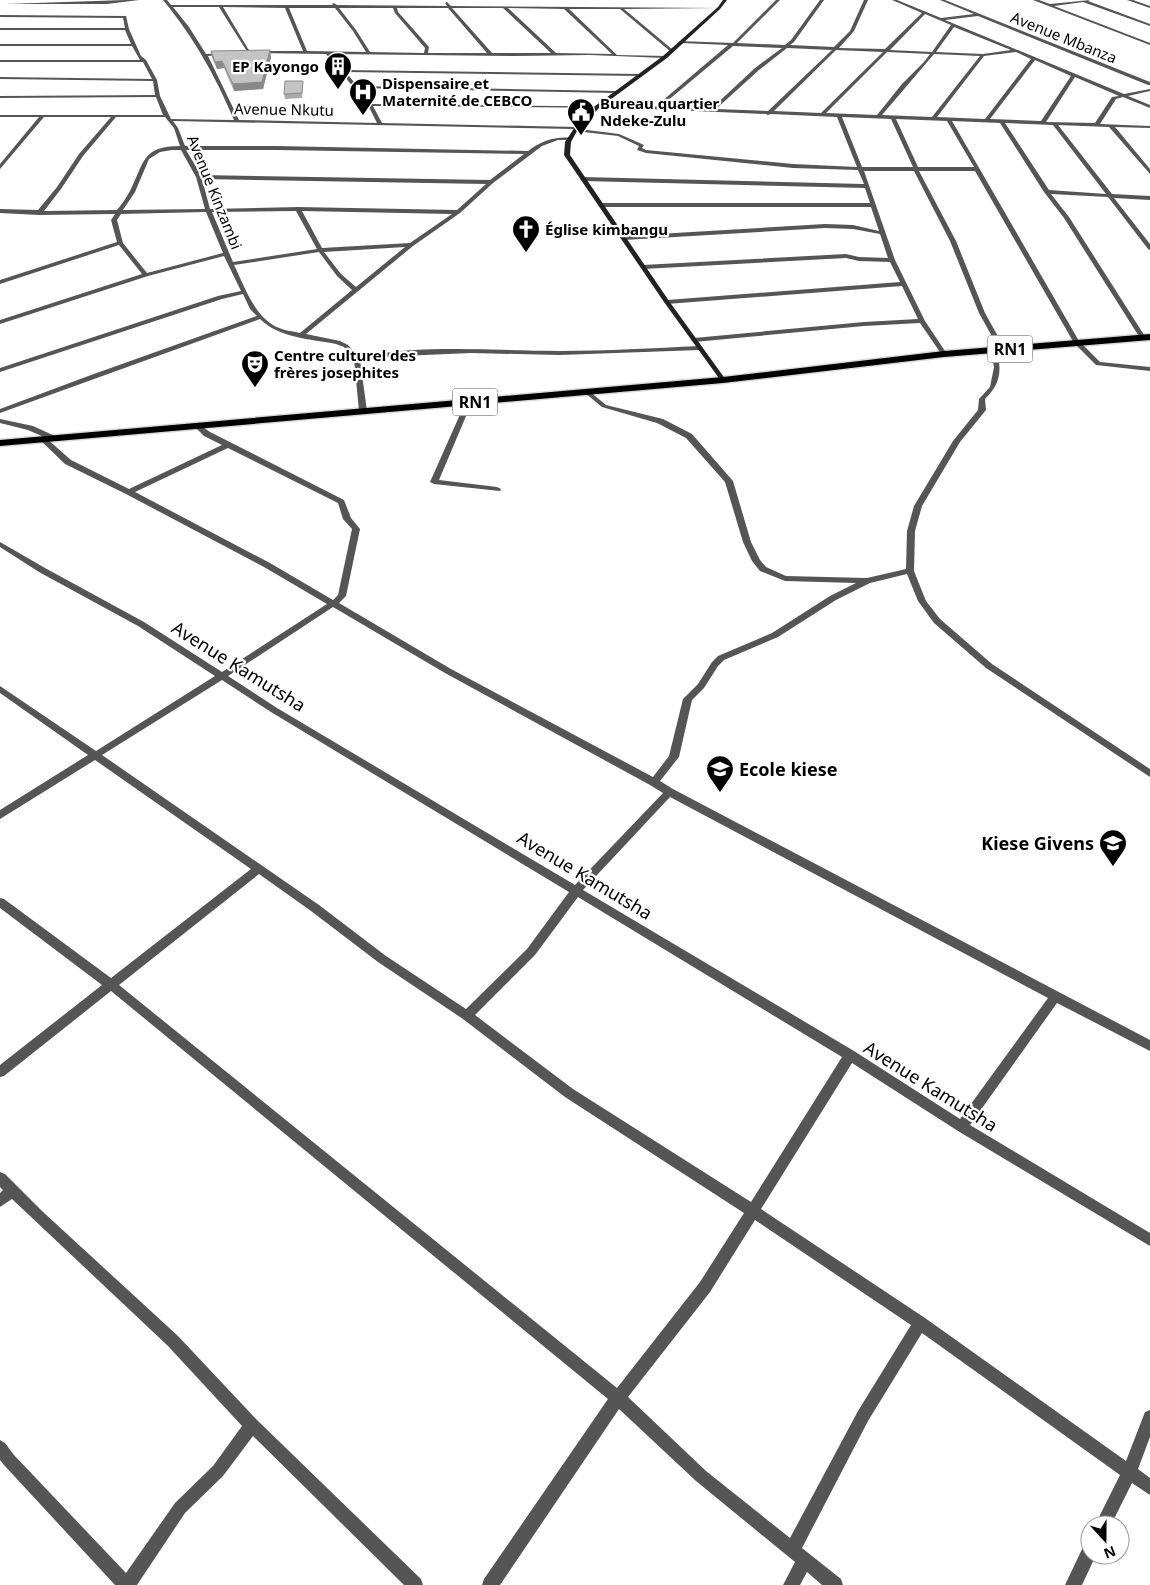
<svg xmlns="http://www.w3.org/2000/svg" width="1150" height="1585" font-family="'Noto Sans',sans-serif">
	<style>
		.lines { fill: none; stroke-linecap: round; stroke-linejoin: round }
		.highway-casing { stroke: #dbdbdb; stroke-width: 3 }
		.street { fill: #555; fill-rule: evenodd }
		.secondary { fill: #222; fill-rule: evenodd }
		.highway { fill: #000; fill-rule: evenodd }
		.wall { fill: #a9a9a9 }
		.shaded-wall { fill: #898989 }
		.building { fill: #c4c4c4; stroke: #898989 }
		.labels { text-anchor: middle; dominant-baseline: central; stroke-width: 4.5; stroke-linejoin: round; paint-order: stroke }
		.far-street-label { font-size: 15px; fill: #000; stroke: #fff }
		.far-poi-label { font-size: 15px; font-weight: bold; fill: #000; stroke: #fff; text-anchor: start }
		.shield { fill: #fff; stroke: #4c4c4c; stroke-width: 1 }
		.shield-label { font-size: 16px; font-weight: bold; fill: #000 }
		.street-label { font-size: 18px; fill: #000; stroke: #fff }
		.poi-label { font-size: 18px; font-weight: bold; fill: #000; stroke: #fff; text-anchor: start }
	</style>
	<rect width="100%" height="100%" fill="#fff"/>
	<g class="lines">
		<!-- highway casing -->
		<g class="highway-casing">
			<path id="highway" d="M 1150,334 L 1150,340 L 944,357 L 723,383 L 0,446 L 0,440 L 723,377 L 944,351 Z"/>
		</g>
		<!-- street -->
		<path class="street" d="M 125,0 L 139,0 L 107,4 L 6,4 Z
			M 163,0 L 167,0 L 171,5 L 333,5 L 332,4 L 334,3 L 337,5 L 447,6 L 445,3 L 447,2 L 451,6 L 721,8 L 624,9 L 673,50 L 671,52 L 620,9 L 569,9 L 617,55 L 667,56 L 665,58 L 590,55 L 516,56 L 331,54 L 344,70 L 640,74 L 642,75 L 640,76 L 346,72 L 357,86 L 618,91 L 620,92 L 618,93 L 359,88 L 371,104 L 655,107 L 728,45 L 681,43 L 679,41 L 733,43 L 776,0 L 780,0 L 737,43 L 785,45 L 791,40 L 820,0 L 824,0 L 794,42 L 790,45 L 834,47 L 850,31 L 864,0 L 868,0 L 854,31 L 839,48 L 885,49 L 922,13 L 892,0 L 897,0 L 941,18 L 974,14 L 940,0 L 945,0 L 1150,82 L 1150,85 L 1148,85 L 978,16 L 945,20 L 1124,94 L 1150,89 L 1150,91 L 1128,96 L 1150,105 L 1150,108 L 1123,97 L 1116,99 L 1100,124 L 1150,126 L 1150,128 L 1115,127 L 1150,169 L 1150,174 L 1109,127 L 1058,125 L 1112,194 L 1150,196 L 1150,200 L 1114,198 L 1150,244 L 1150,250 L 1148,249 L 1108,197 L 1051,194 L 1069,217 L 1146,338 L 1143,340 L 1140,338 L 1064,218 L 1044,192 L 1000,123 L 952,121 L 1079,341 L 1100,362 L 1150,367 L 1150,371 L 1096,365 L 1074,343 L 975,171 L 919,171 L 956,241 L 985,313 L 1005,349 L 998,356 C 1002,375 998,386 985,399 L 986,410 L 960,442 L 922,506 L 915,531 L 914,571 L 926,601 L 940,619 L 992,664 L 1150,769 L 1150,777 L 986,668 L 934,623 L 918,601 L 907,574 L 870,583 L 836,600 L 778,637 L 724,660 L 718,666 L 704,688 L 692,700 L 679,757 L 660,781 L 673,789 L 1150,1040 L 1150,1051 L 1057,1003 L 970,1125 L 1150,1233 L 1150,1246 L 958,1131 L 852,1063 L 761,1209 L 925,1318 L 1126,1461 L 1145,1412 L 1150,1410 L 1150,1437 L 1138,1469 L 1150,1478 L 1150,1495 L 1132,1483 L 1111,1525 L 1095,1525 L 1120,1475 L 922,1333 L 868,1421 L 802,1548 L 841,1579 L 843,1585 L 822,1585 L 807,1572 L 800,1585 L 783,1585 L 795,1562 L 696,1481 L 619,1409 L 500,1585 L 482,1585 L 484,1579 L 608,1399 L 111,991 L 4,1076 L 0,1077 L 0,1065 L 102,985 L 0,908 L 0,898 L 4,899 L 111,978 L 251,869 L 95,760 L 0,819 L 0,810 L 88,755 L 0,693 L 0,686 L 96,751 L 215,676 L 138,626 L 39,572 L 0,547 L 0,542 L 45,568 L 144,622 L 222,672 L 327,604 L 264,567 L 126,494 L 65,464 L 39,439 L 44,437 L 28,430 L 0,423 L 0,419 L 33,426 L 55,436 L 55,440 L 46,438 L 71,460 L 129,489 L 222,445 L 204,436 L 193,425 L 197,423 L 210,432 L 344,500 L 351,518 L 360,529 L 346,596 L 339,603 L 451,669 L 653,777 L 669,756 L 683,699 L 698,684 L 712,662 L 718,656 L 772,633 L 830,596 L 856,583 L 785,581 L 760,571 L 752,561 L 743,542 L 725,482 L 686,438 L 657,423 L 602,407 L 585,393 L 585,391 L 589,391 L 606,405 L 663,419 L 692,434 L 733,481 L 751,542 L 760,560 L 766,567 L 786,576 L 867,578 L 906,569 L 907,531 L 914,506 L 953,441 L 978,410 L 979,399 L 990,387 L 994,367 L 992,356 L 999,349 L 979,313 L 950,241 L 914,171 L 864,171 L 895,260 L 925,321 L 947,354 L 944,356 L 942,355 L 920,323 L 864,326 L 694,342 L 691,340 L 694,338 L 864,322 L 918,319 L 902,286 L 667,304 L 664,302 L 667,300 L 900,282 L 890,262 L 859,261 L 846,258 L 643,269 L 640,267 L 643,265 L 846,254 L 859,257 L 888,258 L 880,234 L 853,229 L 825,228 L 624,240 L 621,238 L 624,236 L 825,224 L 853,225 L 879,231 L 871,207 L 601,207 L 598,205 L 601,203 L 870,203 L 865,188 L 583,181 L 580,179 L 583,177 L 864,184 L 858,170 L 793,168 L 646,153 L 637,150 L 639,146 L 618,136 L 575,131 L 573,129 L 173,121 L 178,128 L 185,146 L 276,146 L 528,151 C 541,141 555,136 572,138 L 572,140 L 558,140 L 542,146 L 493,183 L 460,213 L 413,246 L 306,334 L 340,341 L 348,345 L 359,357 C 423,344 494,351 560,351 C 606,351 653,348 700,346 L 703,348 L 700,350 L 560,355 L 471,353 L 378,357 L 360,360 L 367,411 L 363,413 L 359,411 L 354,359 L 344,347 L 336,344 C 311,339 279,338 260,319 L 0,413 L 0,409 L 91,375 L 257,316 L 250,309 L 243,294 L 222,299 L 0,372 L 0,368 L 218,296 L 241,291 L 224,256 L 148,276 L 0,324 L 0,320 L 142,274 L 119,245 L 0,284 L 0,280 L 117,242 L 111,220 L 115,214 L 39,215 L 0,213 L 0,209 L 38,210 L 57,187 L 79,154 L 111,117 L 44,117 L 0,169 L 0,164 L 39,117 L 0,117 L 0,115 L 163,115 L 156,97 L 0,98 L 0,96 L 155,95 L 153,81 L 0,79 L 0,77 L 152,79 L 143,62 L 0,62 L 0,60 L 140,60 L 132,46 L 0,46 L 0,44 L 131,44 L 125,30 L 0,30 L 0,28 L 125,28 L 123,18 L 0,17 L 0,15 L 126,16 L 129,29 L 141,56 L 146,60 L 157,80 L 160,96 L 171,119 L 234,120 C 215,75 194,38 163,0 ZM 173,7 L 219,7 L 248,53 L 250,52 L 223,7 L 285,8 L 303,51 L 256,51 L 254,53 L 326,54 L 368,105 L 377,123 L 239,120 L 208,56 L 226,54 L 224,53 L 206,54 L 189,27 ZM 289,8 L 335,8 L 353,31 L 366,52 L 307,51 ZM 339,8 L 393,8 L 395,13 L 425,48 L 424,53 L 370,52 L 356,30 ZM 397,8 L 448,8 L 487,53 L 428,53 L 429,47 L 398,12 ZM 452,8 L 503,8 L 551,53 L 492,53 ZM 508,8 L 564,9 L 612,54 L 556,53 ZM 925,14 L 951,25 L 932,52 L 890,50 ZM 954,27 L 1011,50 L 983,54 L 936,52 ZM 733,46 L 782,48 L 755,68 L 711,109 L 660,107 ZM 787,48 L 832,50 L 768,111 L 716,109 L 759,70 ZM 836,50 L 883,52 L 821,113 L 774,111 ZM 887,52 L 930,54 L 924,62 L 902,84 L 877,115 L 826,113 ZM 1016,52 L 1031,59 L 985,119 L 937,117 L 984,56 ZM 934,54 L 980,56 L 932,117 L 882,115 ZM 1035,60 L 1071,76 L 1041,121 L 990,119 ZM 1075,77 L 1119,96 L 1112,97 L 1095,123 L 1046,122 ZM 373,106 L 625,108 L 766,114 L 768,115 L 771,114 L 837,117 L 857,167 L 793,164 L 646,150 L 642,148 L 644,145 L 619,134 L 579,129 L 577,127 L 382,123 ZM 116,117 L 165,117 L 174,128 L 180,146 C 142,146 144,163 130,191 C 126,198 122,204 117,210 L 44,211 L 61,189 L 83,156 ZM 842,117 L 891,119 L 913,167 L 862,167 ZM 896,119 L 947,121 L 974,167 L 918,167 ZM 1005,123 L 1053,125 L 1106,194 L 1049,190 ZM 172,150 L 181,150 L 196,177 L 205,209 L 123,210 L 135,192 L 149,159 L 160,152 ZM 186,150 L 276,150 L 524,154 L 490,180 L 201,175 ZM 202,179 L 486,184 L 457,210 L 298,207 L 210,209 ZM 296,211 L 317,249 L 233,262 L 212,212 ZM 302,211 L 452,214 L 410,243 L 322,248 ZM 206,212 L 223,253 L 147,273 L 123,243 L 117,220 L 121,214 ZM 405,247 L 356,287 L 341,274 L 324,252 ZM 319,252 L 337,276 L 352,290 L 300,333 C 291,331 281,330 273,325 C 253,313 244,285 234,265 ZM 228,448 L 338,503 L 343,519 L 352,529 L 338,595 L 333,600 L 270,563 L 135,492 ZM 333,607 L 445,673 L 650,785 L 663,793 L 575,885 L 277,708 L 228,676 ZM 222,680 L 271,712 L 569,892 L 527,949 L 466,1009 L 386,956 L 319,905 L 102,755 ZM 670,797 L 1048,998 L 960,1119 L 854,1051 L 583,890 ZM 259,874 L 311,911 L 378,962 L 463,1019 L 565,1097 L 744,1213 L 700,1282 L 617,1388 L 119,985 ZM 578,897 L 842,1057 L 751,1202 L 573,1089 L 475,1015 L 535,955 ZM 755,1220 L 911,1325 L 858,1411 L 790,1538 L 706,1471 L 628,1397 L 710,1292 Z
			M 1033,0 L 1039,0 L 1050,4 L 1090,0 L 1088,1 L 1150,24 L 1150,26 L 1083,2 L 1054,6 L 1150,43 L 1150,45 Z
			M 1127,0 L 1133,0 L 1150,6 L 1150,8 Z
			M 466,401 L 472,402 L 439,480 L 497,487 L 501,489 L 500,491 L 434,484 L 430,482 Z
			M 0,1172 L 5,1174 L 42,1211 L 178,1336 L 257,1420 L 421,1579 L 423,1585 L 404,1585 L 253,1436 L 223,1476 L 185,1513 L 137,1585 L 115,1585 L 4,1465 L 0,1460 L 0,1440 L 5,1443 L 14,1455 L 126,1573 L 175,1503 L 213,1466 L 242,1426 L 168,1346 L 12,1199 L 0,1207 L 0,1193 L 3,1190 L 0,1187 Z
			M 1090,1543 L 1090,1555 L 1096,1555 L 1082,1585 L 1065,1585 L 1084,1545 Z"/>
		<!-- secondary -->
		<path class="secondary" d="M 723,0 L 727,0 L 720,9 L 667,58 L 599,108 L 577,131 L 571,142 L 570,155 L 669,301 L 726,380 L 723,382 L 721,381 L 664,302 L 564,155 L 565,142 L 573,130 L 595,106 L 663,56 L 718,7 Z"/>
		<!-- highway -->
		<use href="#highway" class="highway"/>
	</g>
	<!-- wall -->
	<path class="wall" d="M 211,51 L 271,57 L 263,89 L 234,91 L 224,68 L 217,69 L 212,58 Z
		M 303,86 L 302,98 L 285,99 L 284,94 Z"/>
	<!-- shaded-wall -->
	<path class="shaded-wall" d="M 270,50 L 271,57 L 263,89 L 234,91 L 233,84 Z
		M 222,61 L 224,68 L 217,69 L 215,62 Z"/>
	<!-- building -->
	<path class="building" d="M 270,50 L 262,82 L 233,84 L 222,61 L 215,62 L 211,51 Z
		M 285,81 L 303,81 L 302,93 L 284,94 Z"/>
	<!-- icons -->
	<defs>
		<g id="building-pin" transform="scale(1.4375)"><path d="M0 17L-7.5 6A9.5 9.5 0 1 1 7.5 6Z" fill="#000" stroke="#fff"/><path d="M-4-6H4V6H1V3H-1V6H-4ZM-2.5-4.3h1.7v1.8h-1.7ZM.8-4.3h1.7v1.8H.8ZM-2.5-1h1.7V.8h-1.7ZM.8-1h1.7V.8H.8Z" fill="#fff"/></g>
		<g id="hospital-pin" transform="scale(1.4375)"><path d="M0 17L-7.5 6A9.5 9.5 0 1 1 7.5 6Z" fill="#000" stroke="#fff"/><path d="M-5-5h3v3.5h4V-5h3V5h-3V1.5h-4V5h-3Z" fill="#fff"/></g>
		<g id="civic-pin" transform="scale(1.4375)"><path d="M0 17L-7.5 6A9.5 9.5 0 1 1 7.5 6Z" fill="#000" stroke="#fff"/><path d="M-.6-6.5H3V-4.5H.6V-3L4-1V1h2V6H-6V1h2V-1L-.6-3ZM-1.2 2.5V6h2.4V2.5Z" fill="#fff"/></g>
		<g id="church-pin" transform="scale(1.4375)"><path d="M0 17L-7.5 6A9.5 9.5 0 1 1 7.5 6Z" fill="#000" stroke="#fff"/><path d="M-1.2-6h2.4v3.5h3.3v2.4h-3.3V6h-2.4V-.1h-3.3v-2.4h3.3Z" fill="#fff"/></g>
		<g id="theatre-pin" transform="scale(1.4375)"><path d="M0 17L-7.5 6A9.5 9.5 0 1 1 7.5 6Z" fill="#000" stroke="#fff"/><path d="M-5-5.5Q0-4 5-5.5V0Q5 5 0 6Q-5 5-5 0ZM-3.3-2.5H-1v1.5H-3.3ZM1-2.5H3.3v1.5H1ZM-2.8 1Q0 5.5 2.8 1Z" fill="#fff"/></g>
		<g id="university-pin" transform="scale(1.4375)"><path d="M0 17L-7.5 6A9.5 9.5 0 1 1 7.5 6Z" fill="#000" stroke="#fff"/><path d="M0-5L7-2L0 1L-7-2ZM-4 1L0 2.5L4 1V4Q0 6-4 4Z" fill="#fff"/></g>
	</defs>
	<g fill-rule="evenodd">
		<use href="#building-pin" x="338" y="66"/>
		<use href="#hospital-pin" x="363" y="92"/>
		<use href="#civic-pin" x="581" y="112"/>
		<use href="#church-pin" x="526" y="229"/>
		<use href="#theatre-pin" x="255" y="364"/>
		<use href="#university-pin" x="720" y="769"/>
		<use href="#university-pin" x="1113" y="843"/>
	</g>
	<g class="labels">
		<!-- far-street labels -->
		<g class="far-street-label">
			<text transform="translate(1064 37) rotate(22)">Avenue Mbanza</text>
			<text transform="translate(284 109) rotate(1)">Avenue Nkutu</text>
			<text transform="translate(215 192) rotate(68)">Avenue Kinzambi</text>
		</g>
		<!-- far-poi labels -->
		<g class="far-poi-label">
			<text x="319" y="66" text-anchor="end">EP Kayongo</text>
			<text x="382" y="83">Dispensaire et<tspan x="382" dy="17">Maternité de CEBCO</tspan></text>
			<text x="600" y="103">Bureau quartier<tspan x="600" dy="17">Ndeke-Zulu</tspan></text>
			<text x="545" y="229">Église kimbangu</text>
			<text x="274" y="355">Centre culturel des<tspan x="274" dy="17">frères josephites</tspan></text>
		</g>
		<!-- shield labels -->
		<g class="shield">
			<rect x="987.5" y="335.5" width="45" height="27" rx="4"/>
			<rect x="452.5" y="388.5" width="45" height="27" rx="4"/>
		</g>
		<g class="shield-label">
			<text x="1010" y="349">RN1</text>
			<text x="475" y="402">RN1</text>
		</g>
		<!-- street labels -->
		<g class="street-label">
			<text transform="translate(239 666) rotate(32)">Avenue Kamutsha</text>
			<text transform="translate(585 875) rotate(31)">Avenue Kamutsha</text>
			<text transform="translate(931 1086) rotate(32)">Avenue Kamutsha</text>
		</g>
		<!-- poi labels -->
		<g class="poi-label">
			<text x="739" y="769">Ecole kiese</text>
			<text x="1094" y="843" text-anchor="end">Kiese Givens</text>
		</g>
	</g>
	<!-- north arrow -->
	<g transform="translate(1105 1540) rotate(159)"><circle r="24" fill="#ffffff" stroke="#999999"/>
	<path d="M0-4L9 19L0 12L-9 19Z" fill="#000000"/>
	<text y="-8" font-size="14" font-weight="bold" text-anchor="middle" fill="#000000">N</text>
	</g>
</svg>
